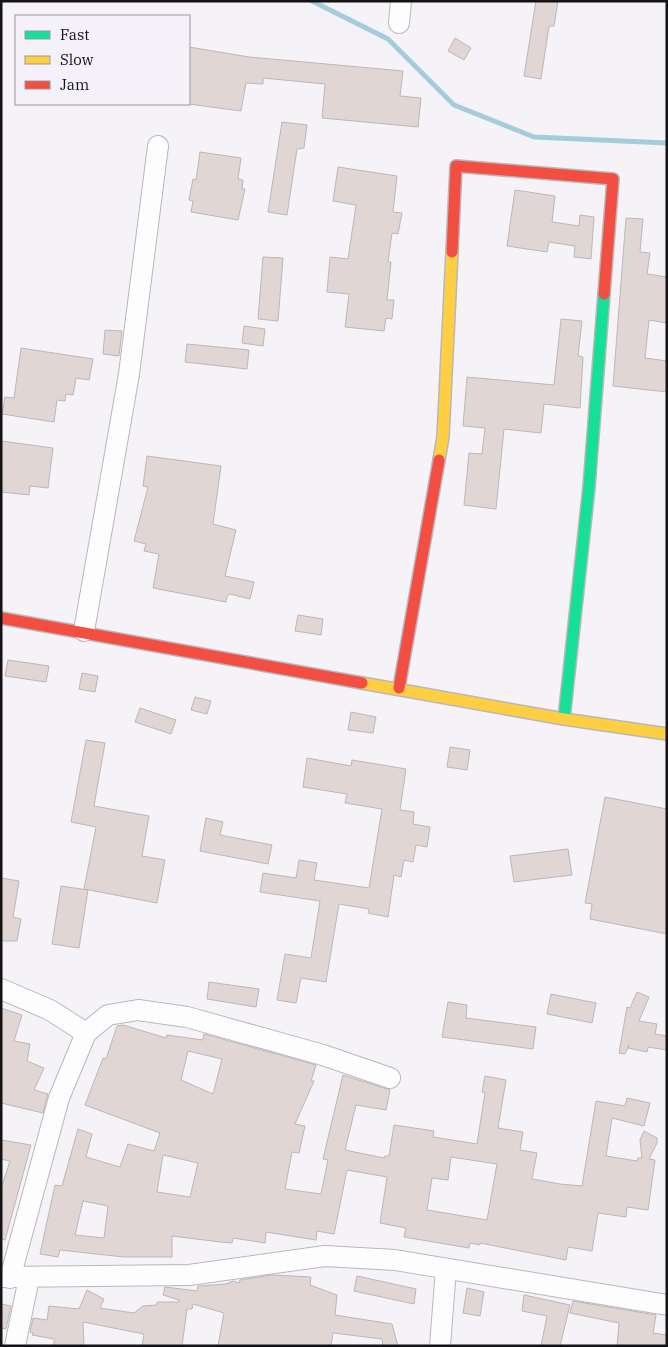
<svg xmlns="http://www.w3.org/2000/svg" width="668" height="1347" font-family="'IBM Plex Serif',serif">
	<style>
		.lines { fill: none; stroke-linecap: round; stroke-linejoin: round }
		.stream { stroke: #a4cddb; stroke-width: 5 }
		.building { fill: #e2d6d5; stroke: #bab7b8; fill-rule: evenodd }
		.street-casing { stroke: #b8b7ba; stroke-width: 22 }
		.fast-casing { stroke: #b8b7ba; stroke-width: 14 }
		.slow-casing { stroke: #b8b7ba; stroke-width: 14 }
		.jam-casing { stroke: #b8b7ba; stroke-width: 14 }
		.street { stroke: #fefdfe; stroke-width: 20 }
		.fast { stroke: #16e098; stroke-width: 11 }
		.slow { stroke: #ffcf43; stroke-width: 11 }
		.jam { stroke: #f24e42; stroke-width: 11 }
	</style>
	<rect width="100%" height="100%" fill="#f5f3f7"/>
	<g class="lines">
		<!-- stream -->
		<path class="stream" d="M 312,1 L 388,39 L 454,105 L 534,137 L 667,143"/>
	</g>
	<!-- building -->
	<path class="building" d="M 536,1 L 558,1 L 554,26 L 549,26 L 541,79 L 524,76 Z
		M 455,38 L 471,48 L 464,60 L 448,51 Z
		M 189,47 L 249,57 L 403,71 L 400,96 L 421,98 L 418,127 L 322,118 L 325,84 L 263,78 L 263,84 L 246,83 L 241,111 L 189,104 Z
		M 282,122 L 307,125 L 304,148 L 297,149 L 287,215 L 268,212 Z
		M 200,152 L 241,158 L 238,179 L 243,180 L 242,189 L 245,189 L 238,220 L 191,212 L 193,201 L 189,200 L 193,179 L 196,180 Z
		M 338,167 L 397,176 L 393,212 L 402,213 L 398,234 L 392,233 L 388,262 L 391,262 L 387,300 L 394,300 L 392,319 L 386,318 L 384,331 L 345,327 L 349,294 L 327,292 L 330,257 L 348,259 L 356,205 L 333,201 Z
		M 515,190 L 555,196 L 552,222 L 579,226 L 580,215 L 594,217 L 591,259 L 574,257 L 575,246 L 549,242 L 547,252 L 507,246 Z
		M 626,218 L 643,219 L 640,252 L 650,253 L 647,274 L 667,277 L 667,323 L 649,320 L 645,358 L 667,361 L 667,392 L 613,386 Z
		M 263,257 L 283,258 L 278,321 L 258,319 Z
		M 561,319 L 582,321 L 578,356 L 583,357 L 580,408 L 544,404 L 541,433 L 504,429 L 496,509 L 464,505 L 469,453 L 482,454 L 485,428 L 463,426 L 467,377 L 554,385 Z
		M 244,326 L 265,329 L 263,346 L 242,343 Z
		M 105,330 L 122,331 L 119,356 L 103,354 Z
		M 187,344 L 249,350 L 247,369 L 185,362 Z
		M 21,348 L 93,359 L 89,380 L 76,378 L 73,395 L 66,394 L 65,401 L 57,400 L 54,422 L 2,414 L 5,397 L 14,398 Z
		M 1,441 L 53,448 L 48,488 L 30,486 L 29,495 L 1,492 Z
		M 147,456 L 221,466 L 213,524 L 236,530 L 225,576 L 254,582 L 250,599 L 230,594 L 227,596 L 226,602 L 153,588 L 159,554 L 144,551 L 146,544 L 134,541 L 148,487 L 143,486 Z
		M 298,615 L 323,619 L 321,635 L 295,631 Z
		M 8,660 L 49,666 L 46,682 L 5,676 Z
		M 82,673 L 98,676 L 95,692 L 79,689 Z
		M 195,697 L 211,701 L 207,714 L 191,710 Z
		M 140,708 L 176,720 L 171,734 L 135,722 Z
		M 351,712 L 376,717 L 373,733 L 348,730 Z
		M 86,740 L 105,743 L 94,806 L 149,816 L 142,856 L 165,860 L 157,903 L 84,889 L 96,827 L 71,822 Z
		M 450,747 L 470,750 L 467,770 L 447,767 Z
		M 307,758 L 351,766 L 352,760 L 406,769 L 400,810 L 414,812 L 413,824 L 430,827 L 427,847 L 416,845 L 413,862 L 404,860 L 401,877 L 394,875 L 388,917 L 368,913 L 369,909 L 339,904 L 326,982 L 301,978 L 296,1003 L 277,1000 L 285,954 L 311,958 L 320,901 L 260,892 L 263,873 L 296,878 L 299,860 L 317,863 L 314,880 L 369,888 L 382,809 L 345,803 L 347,794 L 303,787 Z
		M 605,797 L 667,809 L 667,934 L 590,919 L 592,904 L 585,903 Z
		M 206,818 L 223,822 L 220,835 L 272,845 L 268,864 L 200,851 Z
		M 568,849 L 572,875 L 514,882 L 510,856 Z
		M 1,878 L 19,881 L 13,917 L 21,919 L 17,941 L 1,941 Z
		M 61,886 L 88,890 L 79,948 L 52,944 Z
		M 209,982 L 259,989 L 256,1007 L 207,999 Z
		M 637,992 L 649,997 L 639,1021 L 657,1024 L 655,1034 L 667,1036 L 667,1050 L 648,1047 L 647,1052 L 628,1048 L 629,1045 L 625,1054 L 619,1053 L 627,1007 L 630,1008 Z
		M 551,994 L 596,1003 L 592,1023 L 547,1014 Z
		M 448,1002 L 467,1005 L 466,1018 L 536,1027 L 533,1049 L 442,1037 Z
		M 1,1008 L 22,1015 L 14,1041 L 30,1044 L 27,1061 L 44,1068 L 34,1090 L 48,1094 L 43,1113 L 1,1103 Z
		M 123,1025 L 166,1038 L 167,1035 L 203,1040 L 204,1034 L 316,1065 L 311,1081 L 314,1081 L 295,1124 L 305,1126 L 299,1153 L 292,1152 L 285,1189 L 321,1194 L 328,1160 L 323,1159 L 343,1075 L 390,1090 L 386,1110 L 356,1105 L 345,1150 L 384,1158 L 385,1156 L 389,1156 L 394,1125 L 434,1131 L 433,1137 L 477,1144 L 485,1093 L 482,1092 L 485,1076 L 506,1080 L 498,1128 L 523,1132 L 520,1150 L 537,1153 L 532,1179 L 560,1184 L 582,1186 L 596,1101 L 625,1106 L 627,1098 L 650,1103 L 644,1126 L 612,1118 L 606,1156 L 637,1161 L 638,1158 L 642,1158 L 640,1140 L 644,1131 L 657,1138 L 657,1143 L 649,1159 L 655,1160 L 648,1210 L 627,1207 L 626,1217 L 598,1213 L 592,1251 L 568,1247 L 566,1260 L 480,1243 L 480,1245 L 470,1243 L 469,1248 L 404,1237 L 406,1228 L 380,1223 L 387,1177 L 347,1170 L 334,1234 L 317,1231 L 316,1240 L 266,1232 L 265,1243 L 233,1238 L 232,1243 L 220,1242 L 172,1236 L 172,1257 L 124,1257 L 60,1250 L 58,1257 L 40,1254 L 55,1185 L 62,1186 L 78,1129 L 92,1134 L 86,1157 L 120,1167 L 128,1144 L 154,1151 L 160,1133 L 85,1105 L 103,1058 L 106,1059 L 117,1026 ZM 188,1051 L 222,1059 L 213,1094 L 181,1080 ZM 163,1155 L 198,1163 L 190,1197 L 157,1192 ZM 451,1157 L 497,1164 L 487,1220 L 427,1210 L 432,1178 L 448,1180 ZM 83,1201 L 108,1206 L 104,1238 L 75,1235 Z
		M 1,1140 L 31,1145 L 5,1240 L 1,1239 L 1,1189 L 10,1161 L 1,1159 Z
		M 272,1275 L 311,1277 L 310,1285 L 337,1295 L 335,1315 L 392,1324 L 398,1346 L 383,1346 L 382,1339 L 333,1333 L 331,1346 L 218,1346 L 224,1313 L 193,1304 L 192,1309 L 187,1309 L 182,1346 L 142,1346 L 144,1334 L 83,1322 L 84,1346 L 54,1346 L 54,1339 L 32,1335 L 33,1333 L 30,1332 L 33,1318 L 47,1320 L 49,1306 L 79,1309 L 87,1290 L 104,1299 L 100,1308 L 134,1313 L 143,1306 L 157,1305 L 157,1302 L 179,1302 L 179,1300 L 163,1295 L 165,1287 L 197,1291 L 198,1286 L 226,1284 L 233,1281 L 239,1283 L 240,1280 Z
		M 357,1276 L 416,1289 L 414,1304 L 354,1291 Z
		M 467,1288 L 484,1292 L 480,1316 L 463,1313 Z
		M 524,1295 L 570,1305 L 560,1346 L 541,1346 L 547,1316 L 522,1311 Z
		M 573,1301 L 656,1315 L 653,1333 L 667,1335 L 667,1346 L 617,1346 L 619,1323 L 570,1313 Z
		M 1,1304 L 11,1306 L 6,1329 L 1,1328 Z"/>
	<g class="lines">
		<!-- street casing -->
		<g class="street-casing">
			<path id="street" d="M 399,23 L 401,1
				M 84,631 L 129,374 L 158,146
				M 1,989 L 50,1010 L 86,1033
				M 1,1277 L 189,1275 L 325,1256 L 395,1260 L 667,1305
				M 10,1278 L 59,1098 L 86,1033 L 108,1015 L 138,1010 L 187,1017 L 323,1055 L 390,1078
				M 15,1346 L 29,1278
				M 440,1346 L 446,1269"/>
		</g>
		<!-- fast casing -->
		<g class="fast-casing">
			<path id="fast" d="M 564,719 L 589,487 L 604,294"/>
		</g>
		<!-- slow casing -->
		<g class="slow-casing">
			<path id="slow" d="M 439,460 L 443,437 L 452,252
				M 362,683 L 564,719 L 667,734"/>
		</g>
		<!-- jam casing -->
		<g class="jam-casing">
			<path id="jam" d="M 452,252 L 456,166 L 613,179 L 604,294
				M 1,618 L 362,683
				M 399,688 L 439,460"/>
		</g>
		<!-- street -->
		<use href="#street" class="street"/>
		<!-- fast -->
		<use href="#fast" class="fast"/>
		<!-- slow -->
		<use href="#slow" class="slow"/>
		<!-- jam -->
		<use href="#jam" class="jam"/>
	</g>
	<!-- border -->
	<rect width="668" height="1347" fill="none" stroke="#141315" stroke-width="5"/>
	<!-- legend -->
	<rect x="15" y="15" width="175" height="90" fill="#f4f1f9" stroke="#9a989e"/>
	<rect x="25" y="31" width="25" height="8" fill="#16e098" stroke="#9a989e"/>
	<text x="60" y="40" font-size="15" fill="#141315">Fast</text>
	<rect x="25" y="56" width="25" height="8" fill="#ffcf43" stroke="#9a989e"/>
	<text x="60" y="65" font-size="15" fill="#141315">Slow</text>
	<rect x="25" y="81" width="25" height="8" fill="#f24e42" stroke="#9a989e"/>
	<text x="60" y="90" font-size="15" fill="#141315">Jam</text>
</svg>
